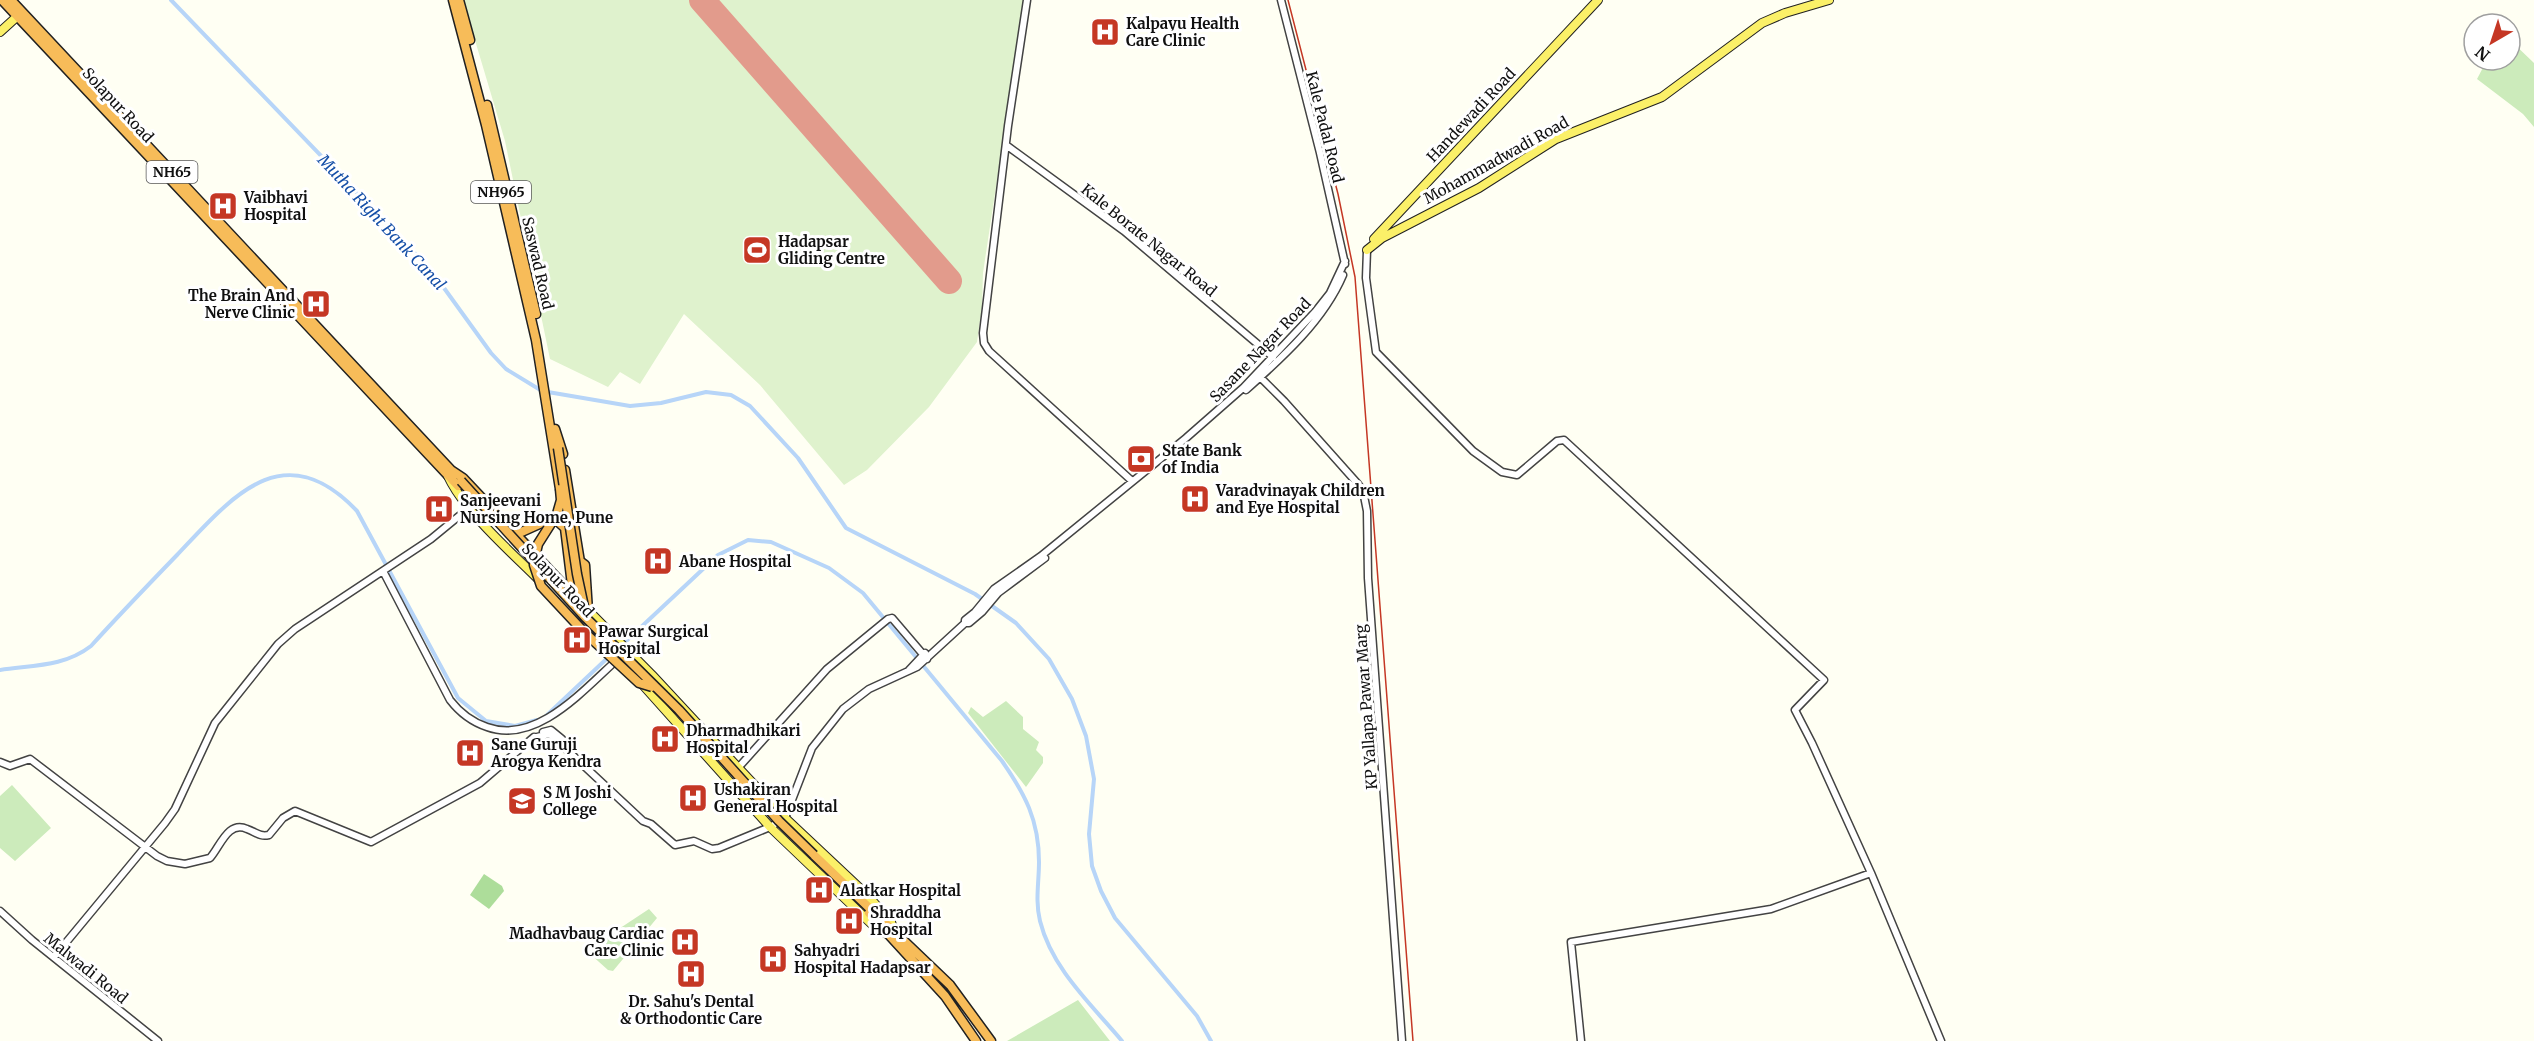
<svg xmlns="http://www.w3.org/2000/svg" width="2534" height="1041" font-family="Merriweather,serif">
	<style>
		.green { fill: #ccebbb }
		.forest { fill: #addd9a }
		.pitch { fill: #dff2cd }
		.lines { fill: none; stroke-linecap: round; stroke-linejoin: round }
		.canal { stroke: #b7d5f8; stroke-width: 4 }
		.runway { stroke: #e29b8c; stroke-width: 26 }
		.minor-casing { stroke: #434343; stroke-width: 9 }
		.major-casing { stroke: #212121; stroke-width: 10 }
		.highway-casing { stroke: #212121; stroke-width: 11 }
		.minor { stroke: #fff; stroke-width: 6 }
		.major { stroke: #fbf068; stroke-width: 8 }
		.highway { stroke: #f7bc59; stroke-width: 8 }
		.rail { stroke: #c53724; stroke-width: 1.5 }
		.highway-bridge-casing { stroke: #212121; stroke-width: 11; stroke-linecap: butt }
		.highway-bridge { stroke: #f7bc59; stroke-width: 8 }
		.labels { text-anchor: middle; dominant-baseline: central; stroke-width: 6; stroke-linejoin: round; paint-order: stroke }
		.shield { fill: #fff; stroke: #585858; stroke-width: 1.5 }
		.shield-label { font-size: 14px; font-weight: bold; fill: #101010 }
		.poi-label { font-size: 15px; font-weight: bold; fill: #101010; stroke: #fff; text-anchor: start }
		.street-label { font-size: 15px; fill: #101010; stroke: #fff }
		.water-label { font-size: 16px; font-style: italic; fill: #154fa7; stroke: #fff }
	</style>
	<rect width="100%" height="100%" fill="#fffff3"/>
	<!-- green -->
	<path class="green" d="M 2510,40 L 2534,63 L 2534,127 L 2523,114 L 2477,79 L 2487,60 L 2510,60 Z
		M 1006,701 L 1023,717 L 1023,729 L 1039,742 L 1036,750 L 1043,757 L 1043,763 L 1026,787 L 968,713 L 971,707 L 983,717 Z
		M 12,785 L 51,828 L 15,861 L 0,848 L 0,796 Z
		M 649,909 L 657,918 L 613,971 L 608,970 L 589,953 L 587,950 Z
		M 1078,1000 L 1110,1041 L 1007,1041 Z"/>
	<!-- forest -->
	<path class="forest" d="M 484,874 L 502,886 L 504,891 L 489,909 L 470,895 Z"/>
	<!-- pitch -->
	<path class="pitch" d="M 463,0 L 1024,0 L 983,273 L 982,307 L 977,342 L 929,407 L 867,470 L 844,485 L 760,385 L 684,314 L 640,384 L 620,372 L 608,387 L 550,359 L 505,141 Z"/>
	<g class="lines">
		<!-- canal -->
		<path class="canal" d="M 171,0 L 431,270 L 491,353 L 506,369 L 542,391 L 630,406 L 661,403 L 706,392 L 731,395 L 750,406 L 798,458 L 846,528 L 975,594 L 1016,623 L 1049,659 L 1072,699 L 1086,736 L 1094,779 L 1089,834 L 1092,866 L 1101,891 L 1115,918 L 1197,1016 L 1211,1041
			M 623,644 L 718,555 L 748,540 L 771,542 L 829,568 L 863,593 L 1002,761 C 1025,794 1039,820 1039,862 C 1039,882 1035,901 1040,921 C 1052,969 1091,1004 1122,1041
			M 0,670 C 32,665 64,667 91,646 C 119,615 148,585 177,555 C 231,498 283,433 357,511 L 458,698 L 486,721 L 515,726 L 537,720
			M 546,716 L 617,649"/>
		<!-- runway -->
		<path class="runway" d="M 702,0 L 949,281"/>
		<!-- minor casing -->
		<g class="minor-casing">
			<path id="minor" d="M 1027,0 L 1008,126 L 983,333 L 984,343 L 989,351 L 1132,481
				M 1281,0 L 1320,153 L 1345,264
				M 1006,145 L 1124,231 L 1273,357
				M 1367,250 L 1366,278 L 1376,352 L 1473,451 L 1502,472 L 1517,475 L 1557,441 L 1564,440 L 1824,680 L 1795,710 L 1812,743 L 1871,873 L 1941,1041
				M 1259,376 L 1284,401 L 1358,484 L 1363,491 L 1367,511 L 1368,578 L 1402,1041
				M 1246,390 C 1283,357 1324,320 1343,275
				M 383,571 L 450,700 C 460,713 472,722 487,727 C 537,745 584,689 618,659
				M 965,623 L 969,623 L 982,612 L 998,593 L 1045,558
				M 909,670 L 925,653
				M 543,732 L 551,730 L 562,739
				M 533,738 L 549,734 L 552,736 L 643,821 L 651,824 L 675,845 L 694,841 L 712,849 L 719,848 L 770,827 L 785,818 L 812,748 L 843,709 L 869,689 L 917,667 L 965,623 L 965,620 L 975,612 L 994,589 L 1041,556 L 1186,438 L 1243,388 L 1315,312 L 1330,293 L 1345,261
				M 0,762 L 10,766 L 30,759 L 157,856 L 167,861 L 185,864 L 210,858 C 220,847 228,820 247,829 C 256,832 259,837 269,835 L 283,818 L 295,811 L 371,842 L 480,783 L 534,737
				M 738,768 L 827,669 L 888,619 L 892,618 L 927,659
				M 0,911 L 32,940 L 158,1041
				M 54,957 L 165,823 L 175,809 L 215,723 L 278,644 L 295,629 L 431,539 L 470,507
				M 1581,1041 L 1571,942 L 1771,909 L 1871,873"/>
		</g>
		<!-- major casing -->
		<g class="major-casing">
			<path id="major" d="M 0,32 L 21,13
				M 1374,239 L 1598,0
				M 1367,250 L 1382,238 L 1479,188 L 1556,139 L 1662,97 L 1762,23 L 1785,13 L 1829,0
				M 448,476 C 464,511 511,552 539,580
				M 574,596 L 652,675 L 785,818 L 868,896 L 891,922 L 893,928
				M 642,684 L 770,827 L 880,932 L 888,934"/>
		</g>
		<!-- highway casing -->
		<g class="highway-casing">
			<path id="highway" d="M 2,0 L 458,486
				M 11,0 L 451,470 L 463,478 L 574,596
				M 453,0 L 486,125 L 536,340 L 560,489
				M 459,0 L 470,40
				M 487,105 L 536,314
				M 555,429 L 563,454
				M 565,470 L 580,562 L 580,570 L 572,584
				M 555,519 L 565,528 L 572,585
				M 517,534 L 557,516
				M 581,562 L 585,565 L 588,611
				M 814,855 L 950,985 L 991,1041
				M 869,913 L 945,996 L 976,1041"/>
		</g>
		<!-- minor -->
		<use href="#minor" class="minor"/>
		<!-- major -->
		<use href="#major" class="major"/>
		<!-- highway -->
		<use href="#highway" class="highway"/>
		<!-- rail -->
		<path class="rail" d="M 1288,0 L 1338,194 L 1355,277 L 1413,1041"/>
		<!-- highway-bridge casing -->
		<g class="highway-bridge-casing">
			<path id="highway-bridge" d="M 558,448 L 577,574 L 586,616
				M 461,481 L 586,618 L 679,710 L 779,821 L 814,855
				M 560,489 L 561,500 L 557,514 L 538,544 L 535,557 L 534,565 L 541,586 L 583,631 L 639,683 L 652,687"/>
		</g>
		<!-- highway-bridge -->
		<use href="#highway-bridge" class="highway-bridge"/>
	</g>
	<!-- icons -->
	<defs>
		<g id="hospital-square" transform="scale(1.5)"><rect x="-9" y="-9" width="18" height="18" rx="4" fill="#c53724" stroke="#fff"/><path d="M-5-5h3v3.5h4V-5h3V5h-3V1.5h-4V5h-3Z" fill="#fff"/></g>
		<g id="stadium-square" transform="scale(1.5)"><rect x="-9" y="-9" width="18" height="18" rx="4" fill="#c53724" stroke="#fff"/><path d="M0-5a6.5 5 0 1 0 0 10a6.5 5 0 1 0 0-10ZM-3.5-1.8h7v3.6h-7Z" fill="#fff"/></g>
		<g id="bank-square" transform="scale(1.5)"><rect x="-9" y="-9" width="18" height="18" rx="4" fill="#c53724" stroke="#fff"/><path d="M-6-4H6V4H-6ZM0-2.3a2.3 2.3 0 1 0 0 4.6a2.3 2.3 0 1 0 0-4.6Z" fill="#fff"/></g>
		<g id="university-square" transform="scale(1.5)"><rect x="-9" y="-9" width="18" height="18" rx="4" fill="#c53724" stroke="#fff"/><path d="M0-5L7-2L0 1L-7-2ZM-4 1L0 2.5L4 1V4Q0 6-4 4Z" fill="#fff"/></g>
	</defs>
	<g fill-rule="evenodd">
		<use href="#hospital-square" x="1105" y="32"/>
		<use href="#hospital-square" x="223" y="206"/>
		<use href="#stadium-square" x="757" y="250"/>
		<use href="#hospital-square" x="316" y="304"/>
		<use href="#bank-square" x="1141" y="459"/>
		<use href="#hospital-square" x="1195" y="499"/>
		<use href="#hospital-square" x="439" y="509"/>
		<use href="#hospital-square" x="658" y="561"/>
		<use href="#hospital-square" x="577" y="640"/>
		<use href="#hospital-square" x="665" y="739"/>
		<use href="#hospital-square" x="470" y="753"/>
		<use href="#hospital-square" x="693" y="798"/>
		<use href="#university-square" x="522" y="801"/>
		<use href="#hospital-square" x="819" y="890"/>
		<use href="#hospital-square" x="849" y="921"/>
		<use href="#hospital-square" x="685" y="942"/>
		<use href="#hospital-square" x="773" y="959"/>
		<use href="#hospital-square" x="691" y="974"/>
	</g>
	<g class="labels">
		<!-- shield labels -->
		<g class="shield">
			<rect x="146.5" y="161" width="51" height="22" rx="4.5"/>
			<rect x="471" y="181" width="60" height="22" rx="4.5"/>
		</g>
		<g class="shield-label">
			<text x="172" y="172">NH65</text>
			<text x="501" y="192">NH965</text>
		</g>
		<!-- poi labels -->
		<g class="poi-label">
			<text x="1126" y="23">Kalpayu Health<tspan x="1126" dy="17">Care Clinic</tspan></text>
			<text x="244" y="197">Vaibhavi<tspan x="244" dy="17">Hospital</tspan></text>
			<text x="778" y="241">Hadapsar<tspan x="778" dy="17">Gliding Centre</tspan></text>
			<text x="295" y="295" text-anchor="end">The Brain And<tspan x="295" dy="17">Nerve Clinic</tspan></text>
			<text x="1162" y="450">State Bank<tspan x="1162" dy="17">of India</tspan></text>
			<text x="1216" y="490">Varadvinayak Children<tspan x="1216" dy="17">and Eye Hospital</tspan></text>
			<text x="460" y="500">Sanjeevani<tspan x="460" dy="17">Nursing Home, Pune</tspan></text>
			<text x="679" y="561">Abane Hospital</text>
			<text x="598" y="631">Pawar Surgical<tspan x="598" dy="17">Hospital</tspan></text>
			<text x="686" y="730">Dharmadhikari<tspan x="686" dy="17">Hospital</tspan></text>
			<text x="491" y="744">Sane Guruji<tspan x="491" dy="17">Arogya Kendra</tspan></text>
			<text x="714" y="789">Ushakiran<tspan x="714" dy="17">General Hospital</tspan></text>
			<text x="543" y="792">S M Joshi<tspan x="543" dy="17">College</tspan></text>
			<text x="840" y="890">Alatkar Hospital</text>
			<text x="870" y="912">Shraddha<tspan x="870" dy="17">Hospital</tspan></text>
			<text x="664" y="933" text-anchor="end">Madhavbaug Cardiac<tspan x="664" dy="17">Care Clinic</tspan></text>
			<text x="794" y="950">Sahyadri<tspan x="794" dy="17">Hospital Hadapsar</tspan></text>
			<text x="691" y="1001" text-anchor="middle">Dr. Sahu's Dental<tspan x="691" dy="17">&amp; Orthodontic Care</tspan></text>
		</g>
		<!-- street labels -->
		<g class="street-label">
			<text transform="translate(118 105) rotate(47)">Solapur Road</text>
			<text transform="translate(1471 115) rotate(-47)">Handewadi Road</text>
			<text transform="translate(1325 127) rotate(76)">Kale Padal Road</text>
			<text transform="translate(1496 160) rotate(-29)">Mohammadwadi Road</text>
			<text transform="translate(1149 240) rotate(39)">Kale Borate Nagar Road</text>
			<text transform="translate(538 263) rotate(77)">Saswad Road</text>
			<text transform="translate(1260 350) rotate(-46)">Sasane Nagar Road</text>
			<text transform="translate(558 580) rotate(46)">Solapur Road</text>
			<text transform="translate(1366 707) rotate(-94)">KP Yallapa Pawar Marg</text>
			<text transform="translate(86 968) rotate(39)">Malwadi Road</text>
		</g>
		<!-- water labels -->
		<g class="water-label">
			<text transform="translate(382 222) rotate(47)">Mutha Right Bank Canal</text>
		</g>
	</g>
	<!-- north arrow -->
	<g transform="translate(2492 42) rotate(219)"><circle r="28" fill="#ffffff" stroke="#9f9f9f" stroke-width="1.5"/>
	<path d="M0-4.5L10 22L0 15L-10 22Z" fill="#c53724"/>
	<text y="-9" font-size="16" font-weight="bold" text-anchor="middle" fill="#101010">N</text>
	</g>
</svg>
